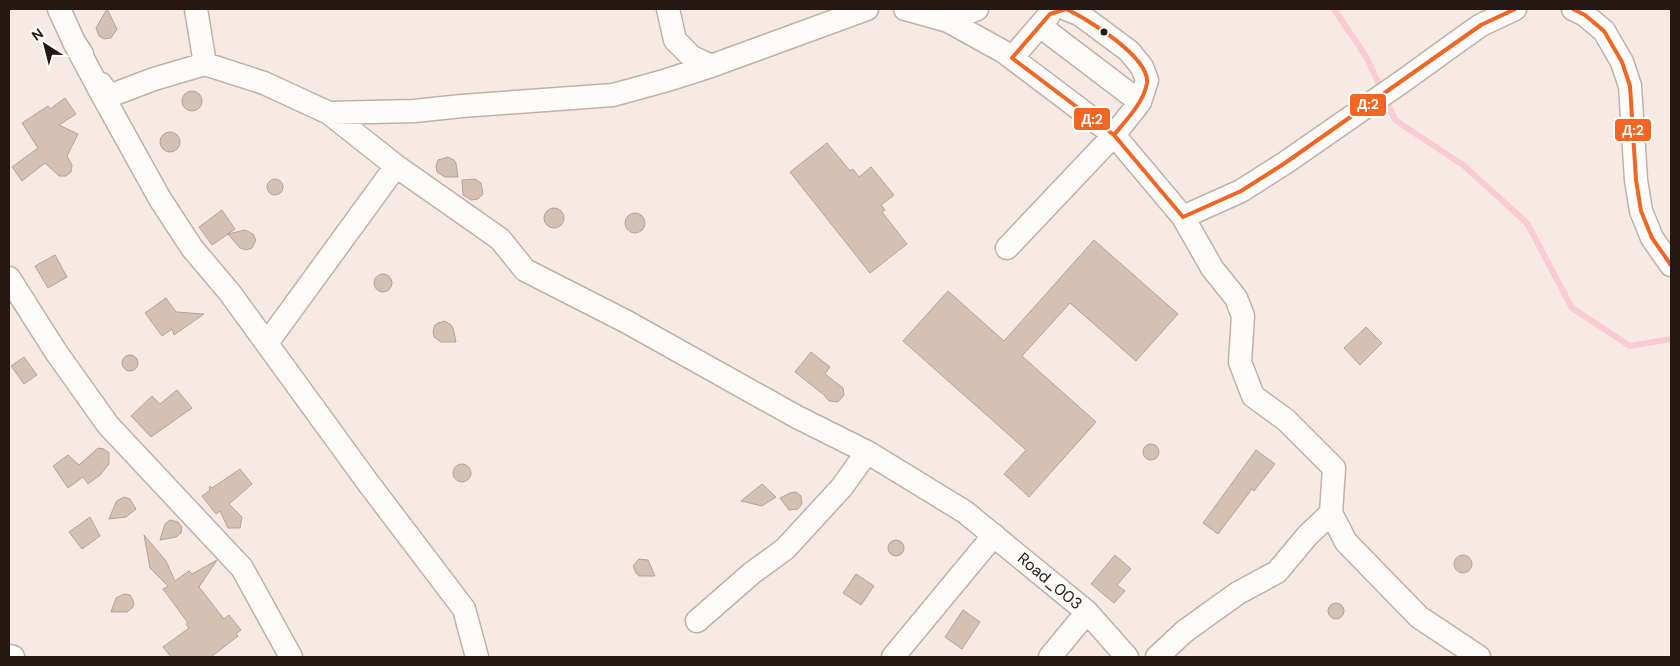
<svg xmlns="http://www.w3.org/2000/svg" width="1680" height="666" font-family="'DM Sans',sans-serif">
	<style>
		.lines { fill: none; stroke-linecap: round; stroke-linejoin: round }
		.stream { stroke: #facbd5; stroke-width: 6 }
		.building { fill: #d5c0b2; stroke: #b0a49e }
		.minor-casing { stroke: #beb1ac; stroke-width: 25 }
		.minor { stroke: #fefcfb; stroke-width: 22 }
		.bus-1-casing { stroke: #fff; stroke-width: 8 }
		.bus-1 { stroke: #f26522; stroke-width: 4 }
		.bus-dot { fill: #251813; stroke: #fff; stroke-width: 2 }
		.labels { text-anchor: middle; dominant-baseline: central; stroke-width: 4.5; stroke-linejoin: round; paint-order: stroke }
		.street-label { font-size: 16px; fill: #251813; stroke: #fff }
		.line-badge { stroke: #fff; stroke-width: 2 }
		.badge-label { font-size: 14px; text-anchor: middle; font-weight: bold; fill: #fff }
	</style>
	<rect width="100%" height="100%" fill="#f7eae5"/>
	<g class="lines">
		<!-- stream -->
		<path class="stream" d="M 1334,9 L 1367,58 L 1395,120 L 1463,165 L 1527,223 L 1572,308 L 1630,346 L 1671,339"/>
	</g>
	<!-- building -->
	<path class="building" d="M 107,9 L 117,29 L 111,38 L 104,39 L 99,36 L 96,28 Z
		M182 101a10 10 0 1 1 20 0a10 10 0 1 1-20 0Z
		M 65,98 L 76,114 L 59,125 L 78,134 L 67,156 L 72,165 L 71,172 L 66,176 L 59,176 L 45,163 L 22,181 L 12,167 L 38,148 L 22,123 L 48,106 L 50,109 Z
		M160 142a10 10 0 1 1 20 0a10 10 0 1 1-20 0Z
		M 827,143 L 850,171 L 853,169 L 859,177 L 871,167 L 894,195 L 881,205 L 885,210 L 882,212 L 907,244 L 870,273 L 790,172 Z
		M 448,157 L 454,160 L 456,163 L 458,177 L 445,177 L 437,172 L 436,166 L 438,160 Z
		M267 187a8 8 0 1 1 16 0a8 8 0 1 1-16 0Z
		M 475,179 L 481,183 L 483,194 L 478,199 L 471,200 L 463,195 L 462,180 Z
		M544 218a10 10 0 1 1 20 0a10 10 0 1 1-20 0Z
		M 222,210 L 235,229 L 228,234 L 245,230 L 253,234 L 256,240 L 252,248 L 246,250 L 240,248 L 228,234 L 212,245 L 199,227 Z
		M625 223a10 10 0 1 1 20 0a10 10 0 1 1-20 0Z
		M 1094,240 L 1178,314 L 1136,361 L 1070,303 L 1022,356 L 1096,422 L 1029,497 L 1004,474 L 1026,450 L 903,341 L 948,291 L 1004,341 Z
		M 55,255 L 67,277 L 48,288 L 35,266 Z
		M374 283a9 9 0 1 1 18 0a9 9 0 1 1-18 0Z
		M 166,298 L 176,312 L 204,314 L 174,335 L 172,329 L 162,336 L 145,313 Z
		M 445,321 L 451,325 L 453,328 L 456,342 L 441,342 L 434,337 L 433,331 L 435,325 L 438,323 Z
		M 1366,327 L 1382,343 L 1360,365 L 1344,348 Z
		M 811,352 L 830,367 L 825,374 L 843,388 L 844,395 L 838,402 L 829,401 L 824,395 L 795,372 Z
		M122 363a8 8 0 1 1 16 0a8 8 0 1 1-16 0Z
		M 24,357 L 37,375 L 24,384 L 11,366 Z
		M 177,390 L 192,408 L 151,437 L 131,416 L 152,396 L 160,404 Z
		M1143 452a8 8 0 1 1 16 0a8 8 0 1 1-16 0Z
		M 98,448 L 104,449 L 109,453 L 109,464 L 100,475 L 88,484 L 83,477 L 68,488 L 53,466 L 68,455 L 79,465 Z
		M 1256,450 L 1275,464 L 1254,491 L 1252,489 L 1218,534 L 1203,523 Z
		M453 473a9 9 0 1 1 18 0a9 9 0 1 1-18 0Z
		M 240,469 L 252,484 L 229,504 L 242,517 L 240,528 L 228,528 L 220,511 L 216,514 L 202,496 L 210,490 L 209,487 L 210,486 L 212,488 Z
		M 762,484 L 776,497 L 762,506 L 741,501 Z
		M 796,492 L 801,496 L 802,504 L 798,509 L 789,510 L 780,498 L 790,493 Z
		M 124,497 L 130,499 L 136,509 L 126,517 L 109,519 L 116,502 L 118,500 Z
		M 90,517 L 100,536 L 82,549 L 69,532 Z
		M 170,520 L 178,522 L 182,527 L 181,533 L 176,537 L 160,540 L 165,524 Z
		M 144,535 L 166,561 L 175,581 L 189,571 L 192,574 L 217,560 L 199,587 L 224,619 L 229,615 L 241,630 L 236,634 L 238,636 L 211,657 L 171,657 L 163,647 L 189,628 L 186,624 L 188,623 L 163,589 L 168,586 L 150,568 Z
		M888 548a8 8 0 1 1 16 0a8 8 0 1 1-16 0Z
		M 1115,555 L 1131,569 L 1117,585 L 1125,591 L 1114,603 L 1091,584 Z
		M1454 564a9 9 0 1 1 18 0a9 9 0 1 1-18 0Z
		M 639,559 L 648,560 L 655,576 L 639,576 L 636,573 L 633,566 Z
		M 856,574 L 874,586 L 861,605 L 843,593 Z
		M 124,594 L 130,595 L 133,600 L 134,605 L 132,608 L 127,612 L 111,612 L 116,598 Z
		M1328 611a8 8 0 1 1 16 0a8 8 0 1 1-16 0Z
		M 963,610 L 980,622 L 962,649 L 945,637 Z"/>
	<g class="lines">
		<!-- minor casing -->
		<g class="minor-casing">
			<path id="minor" d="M 59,9 L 74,42 L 82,54
				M 196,9 L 205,64
				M 668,9 L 675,40 L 692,57 L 711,66 L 867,9
				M 905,9 L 948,21 L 1004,52 L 1114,135 L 1183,217 L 1212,268 L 1236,298 L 1243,316 L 1240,362 L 1253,396 L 1286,420 L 1334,468 L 1331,513 L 1346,542 L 1419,617 L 1479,657
				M 1573,9 L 1585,15 L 1604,31 L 1622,62 L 1630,86 L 1636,180 L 1641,211 L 1652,238 L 1671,265
				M 948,21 L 977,9
				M 1040,26 L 1140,102
				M 74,42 L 104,98 L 154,79 L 205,64 L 264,83 L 329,113 L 396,166 L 500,239 L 525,270 L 627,322 L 797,417 L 867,452 L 965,512 L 1087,612 L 1127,657
				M 1012,58 L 1049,15
				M 101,84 L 104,89 L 104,98 L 160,199 L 192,248 L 230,293 L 369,484 L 464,609 L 477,657
				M 329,113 L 414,111 L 462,106 L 613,95 L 664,81 L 711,66
				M 1183,217 L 1241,191 L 1285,163 L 1403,81 L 1464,37 L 1481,25 L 1515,9
				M 1007,248 L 1114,135 L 1140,102 L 1147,80 L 1142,67 L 1129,51 L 1079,14 L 1066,9
				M 9,278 L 56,352 L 108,425 L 242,568 L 291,657
				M 267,343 L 396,166
				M 697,621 L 752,573 L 785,549 L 842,487 L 867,452
				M 9,656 L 13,657
				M 893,657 L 994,535
				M 1050,657 L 1087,612
				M 1157,657 L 1185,631 L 1238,593 L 1277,572 L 1307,536 L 1331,513"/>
		</g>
		<!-- minor -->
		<use href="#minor" class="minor"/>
		<!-- bus-1 casing -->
		<g class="bus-1-casing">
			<path id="bus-1" d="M 1066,9 L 1050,14 L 1012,58 L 1114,135 L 1183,217 L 1241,191 L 1285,163 L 1481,25 L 1515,9
				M 1066,9 C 1086,18 1150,57 1147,83 C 1144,102 1126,120 1114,135
				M 1573,9 L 1585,15 L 1604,31 L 1622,62 L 1630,86 L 1636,180 L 1641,211 L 1652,238 L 1671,265"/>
		</g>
		<!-- bus-1 -->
		<use href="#bus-1" class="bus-1"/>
	</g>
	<!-- markers -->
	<circle class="bus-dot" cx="1104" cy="32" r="4.5"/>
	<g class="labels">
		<!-- street labels -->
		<g class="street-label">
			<text transform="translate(1050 581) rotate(40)">Road_003</text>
		</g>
	</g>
	<g class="line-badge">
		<rect x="1349" y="93" width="38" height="24" rx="5" fill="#f26522"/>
		<rect x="1073" y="107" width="38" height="24" rx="5" fill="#f26522"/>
		<rect x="1614" y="118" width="38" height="24" rx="5" fill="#f26522"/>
	</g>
	<g class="badge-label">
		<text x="1368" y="109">Д:2</text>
		<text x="1092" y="124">Д:2</text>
		<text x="1633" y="135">Д:2</text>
	</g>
	<!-- border -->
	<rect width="1680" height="666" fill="none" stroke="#251813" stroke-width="20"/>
	<!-- north arrow -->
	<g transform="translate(45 45) rotate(324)" stroke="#ffffff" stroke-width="4" paint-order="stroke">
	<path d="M0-4L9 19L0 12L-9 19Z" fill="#251813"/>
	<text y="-8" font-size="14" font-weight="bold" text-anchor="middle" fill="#251813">N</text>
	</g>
</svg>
